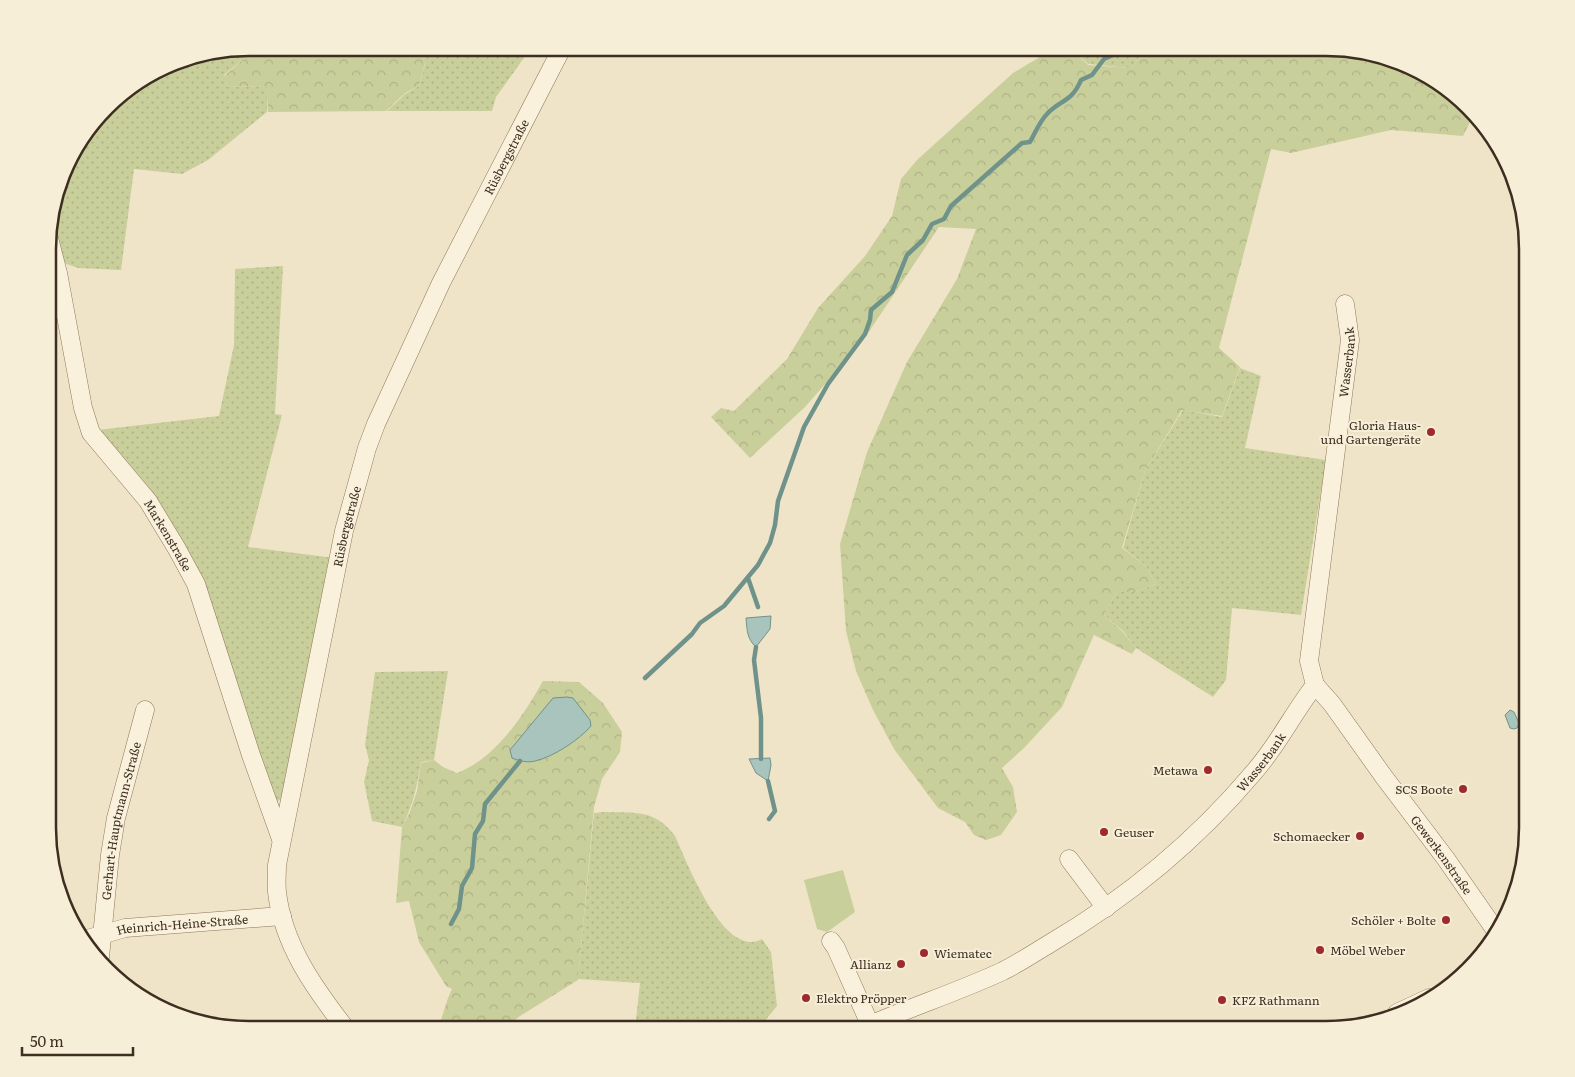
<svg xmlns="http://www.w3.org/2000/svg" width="1575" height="1077" font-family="Literata,serif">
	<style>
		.grass { fill: url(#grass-dots) }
		.forest { fill: url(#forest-crowns) }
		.pitch { fill: #c9cf9b }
		.water { fill: #a9c4bc; stroke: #6f938a }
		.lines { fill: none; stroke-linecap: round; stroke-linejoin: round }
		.stream { stroke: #6f938a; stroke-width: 4.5 }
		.minor-casing { stroke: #8d765c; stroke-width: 19 }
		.minor { stroke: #faf1dc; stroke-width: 18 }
		.poi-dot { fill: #9e2a2b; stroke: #f7eed8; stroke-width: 2 }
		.labels { text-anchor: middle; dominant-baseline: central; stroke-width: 4; stroke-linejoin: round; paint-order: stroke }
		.street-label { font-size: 12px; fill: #3d2e20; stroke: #f7eed8 }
		.poi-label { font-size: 12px; fill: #3d2e20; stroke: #f7eed8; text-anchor: end }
		.rim { fill: none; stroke: #3d2e20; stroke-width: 2.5 }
	</style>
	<defs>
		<pattern id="grass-dots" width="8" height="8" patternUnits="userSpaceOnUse" patternTransform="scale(1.25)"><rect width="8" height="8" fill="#c9cf9b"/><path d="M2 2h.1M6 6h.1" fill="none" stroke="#aeb285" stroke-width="1.8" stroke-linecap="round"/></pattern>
		<pattern id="forest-crowns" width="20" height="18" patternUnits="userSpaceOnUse" patternTransform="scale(1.25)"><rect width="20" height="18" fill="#c9cf9b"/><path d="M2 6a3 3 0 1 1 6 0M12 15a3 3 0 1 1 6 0" fill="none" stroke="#aeb285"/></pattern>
	</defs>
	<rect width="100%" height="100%" fill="#f0e4c8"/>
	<!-- grass -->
	<path class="grass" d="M 246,48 L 247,56 L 224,75 L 228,87 L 268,86 L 267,112 L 208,160 L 182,174 L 134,169 L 121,270 L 78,268 L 61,262 L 49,231 L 49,223 L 68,160 L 116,98 L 172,63 Z
		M 415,48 L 531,48 L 496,97 L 492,111 L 387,111 L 405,94 L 419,86 L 425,64 L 420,50 Z
		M 1071,48 L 1146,48 L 1131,68 L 1088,64 Z
		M 283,266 L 275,414 L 282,415 L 248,547 L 334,558 L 286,780 L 282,798 L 278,801 L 274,798 L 239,705 L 148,492 L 130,465 L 97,430 L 219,416 L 234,345 L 235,269 Z
		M 1240,368 L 1261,376 L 1245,448 L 1326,460 L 1301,615 L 1232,608 L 1226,680 L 1213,697 L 1136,648 L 1123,631 L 1104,615 L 1116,592 L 1135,592 L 1156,584 L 1145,565 L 1123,548 L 1145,471 L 1183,410 L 1222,417 Z
		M 448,671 L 434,760 L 421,762 C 417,787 413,805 402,827 L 372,821 L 364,782 L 369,760 L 365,745 L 375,672 Z
		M 605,812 C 635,813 655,809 675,836 C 687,862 724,960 762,939 L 771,952 L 777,1006 L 758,1029 L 635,1029 L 640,983 L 578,979 L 594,813 Z"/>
	<!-- forest -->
	<path class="forest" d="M 246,48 L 414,48 L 420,50 L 425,63 L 419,86 L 405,93 L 386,111 L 268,112 L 267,86 L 228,87 L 224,76 L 247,56 Z
		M 1055,48 L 1071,48 L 1088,65 L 1131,68 L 1146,48 L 1339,48 L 1391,58 L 1448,89 L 1472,118 L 1463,136 L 1391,130 L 1291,153 L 1271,149 L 1219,348 L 1240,367 L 1222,416 L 1182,410 L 1145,471 L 1122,548 L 1145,565 L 1156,584 L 1135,592 L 1116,592 L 1104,615 L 1122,631 L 1136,648 L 1132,654 L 1094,635 L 1062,707 L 1024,748 L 1002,768 L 1013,787 L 1017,812 L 1001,835 L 986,840 L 974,835 L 965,822 L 938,808 L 894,749 L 873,710 L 856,671 L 846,631 L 840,544 L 867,452 L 907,362 L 957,279 L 976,229 L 939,227 L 862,342 L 805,407 L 750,458 L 711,417 L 721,408 L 734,411 L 787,359 L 818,308 L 865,256 L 892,216 L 901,179 L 917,160 L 1013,73 Z
		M 543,681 L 579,682 L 603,703 L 622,732 L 620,752 L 602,779 L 594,807 L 578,980 L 520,1016 L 504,1029 L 438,1029 L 448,998 L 452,989 L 446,986 L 419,942 L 409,901 L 396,903 L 402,827 L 409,814 L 417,791 L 421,763 L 434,760 L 443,767 L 457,773 C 496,758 523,716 543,681 Z"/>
	<!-- pitch -->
	<path class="pitch" d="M 843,870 L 855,912 L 827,932 L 817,929 L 804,880 Z"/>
	<!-- water -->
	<path class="water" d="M 771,616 L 770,629 L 756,647 C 747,639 747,630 746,618 Z
		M 567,697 L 573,698 L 590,720 L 591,726 C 579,740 553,757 535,761 C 528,763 519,761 512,758 L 510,750 L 553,698 Z
		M 1510,710 L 1514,712 L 1519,723 L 1517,728 L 1514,729 L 1510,728 L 1505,715 Z
		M 770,758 L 771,765 L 768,781 L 756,773 L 749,759 Z"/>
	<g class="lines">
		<!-- stream -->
		<path class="stream" d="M 748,578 L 758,607
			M 756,647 L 754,660 L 761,718 L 761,759
			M 645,678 L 692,634 L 700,623 L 724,606 L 758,565 L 770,543 L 775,525 L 778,501 L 804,427 L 828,384 L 865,334 L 870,320 L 871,310 L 892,292 L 907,255 L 923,240 L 932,224 L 944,219 L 951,206 L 1022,143 L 1030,142 C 1035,133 1040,121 1047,114 C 1060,100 1072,102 1081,80 L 1092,75 L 1104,59 L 1128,48
			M 768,781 L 775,811 L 769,819
			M 451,924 L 459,909 L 462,886 L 472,868 L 475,834 L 483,821 L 485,804 L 520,761"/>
		<!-- minor casing -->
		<g class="minor-casing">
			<g id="minor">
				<path id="s1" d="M 49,238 L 58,273 L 83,408 L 91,433 L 148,501 L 177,549 L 196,584 L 251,755 L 281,839"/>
				<path id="s2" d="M 1315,685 L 1332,704 L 1384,777 L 1446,859 L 1496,931"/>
				<path d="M 1069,859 L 1106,908"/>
				<path id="s3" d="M 84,940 L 125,928 L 282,916"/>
				<path d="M 831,941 L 836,948 L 872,1029"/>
				<path id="s4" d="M 100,957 L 110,855 L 116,818 L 145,710"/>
				<path d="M 1397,1013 L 1429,998"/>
				<path id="s5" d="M 870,1025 C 914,1006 960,991 1003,971 C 1019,963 1034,953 1049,944 C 1127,898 1196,841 1254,772 C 1278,745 1293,713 1315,685 L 1309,661 L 1350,340 L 1345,304"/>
				<path id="s6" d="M 346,1029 C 315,989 283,945 277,892 C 276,883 277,874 277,865 L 344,531 L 367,448 L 376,424 L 441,283 L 562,48"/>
			</g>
		</g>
		<!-- minor -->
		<use href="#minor" class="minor"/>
	</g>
	<!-- markers -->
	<g class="poi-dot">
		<circle cx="1431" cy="432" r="5"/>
		<circle cx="1208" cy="770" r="5"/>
		<circle cx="1463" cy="789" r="5"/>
		<circle cx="1104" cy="832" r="5"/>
		<circle cx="1360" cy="836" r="5"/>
		<circle cx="1446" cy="920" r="5"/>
		<circle cx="1320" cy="950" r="5"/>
		<circle cx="924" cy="953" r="5"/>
		<circle cx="901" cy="964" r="5"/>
		<circle cx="806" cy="998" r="5"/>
		<circle cx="1222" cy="1000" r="5"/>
	</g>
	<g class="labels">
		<!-- street labels -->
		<g class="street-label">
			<text stroke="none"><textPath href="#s6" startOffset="932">Rüsbergstraße</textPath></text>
			<text stroke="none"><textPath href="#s5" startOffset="898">Wasserbank</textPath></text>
			<text stroke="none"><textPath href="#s6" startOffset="528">Rüsbergstraße</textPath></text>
			<text stroke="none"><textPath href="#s1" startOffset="328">Markenstraße</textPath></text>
			<text stroke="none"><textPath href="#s5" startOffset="478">Wasserbank</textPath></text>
			<text stroke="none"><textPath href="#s4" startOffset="138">Gerhart-Hauptmann-Straße</textPath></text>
			<text stroke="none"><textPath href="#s2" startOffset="212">Gewerkenstraße</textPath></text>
			<text stroke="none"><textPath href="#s3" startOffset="100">Heinrich-Heine-Straße</textPath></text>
		</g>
		<!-- poi labels -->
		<g class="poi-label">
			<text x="1421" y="425">Gloria Haus-<tspan x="1421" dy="14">und Gartengeräte</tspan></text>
			<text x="1198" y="770">Metawa</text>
			<text x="1453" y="789">SCS Boote</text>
			<text x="1114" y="832" text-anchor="start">Geuser</text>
			<text x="1350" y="836">Schomaecker</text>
			<text x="1436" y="920">Schöler + Bolte</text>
			<text x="1330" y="950" text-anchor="start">Möbel Weber</text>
			<text x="934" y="953" text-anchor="start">Wiematec</text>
			<text x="891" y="964">Allianz</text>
			<text x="816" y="998" text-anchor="start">Elektro Pröpper</text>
			<text x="1232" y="1000" text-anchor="start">KFZ Rathmann</text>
		</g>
	</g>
	<!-- crop -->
	<path d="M0 0H1575V1077H0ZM249 56H1326A193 193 0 0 1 1519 249V828A193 193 0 0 1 1326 1021H249A193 193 0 0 1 56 828V249A193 193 0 0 1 249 56Z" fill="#f7eed8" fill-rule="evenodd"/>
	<path class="rim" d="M249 56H1326A193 193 0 0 1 1519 249V828A193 193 0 0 1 1326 1021H249A193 193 0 0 1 56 828V249A193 193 0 0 1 249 56Z"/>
	<!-- scale -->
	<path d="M22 1047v8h111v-8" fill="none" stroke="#3d2e20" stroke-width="2.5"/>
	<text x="30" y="1047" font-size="15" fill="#3d2e20" stroke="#f7eed8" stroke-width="4" paint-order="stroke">50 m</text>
</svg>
